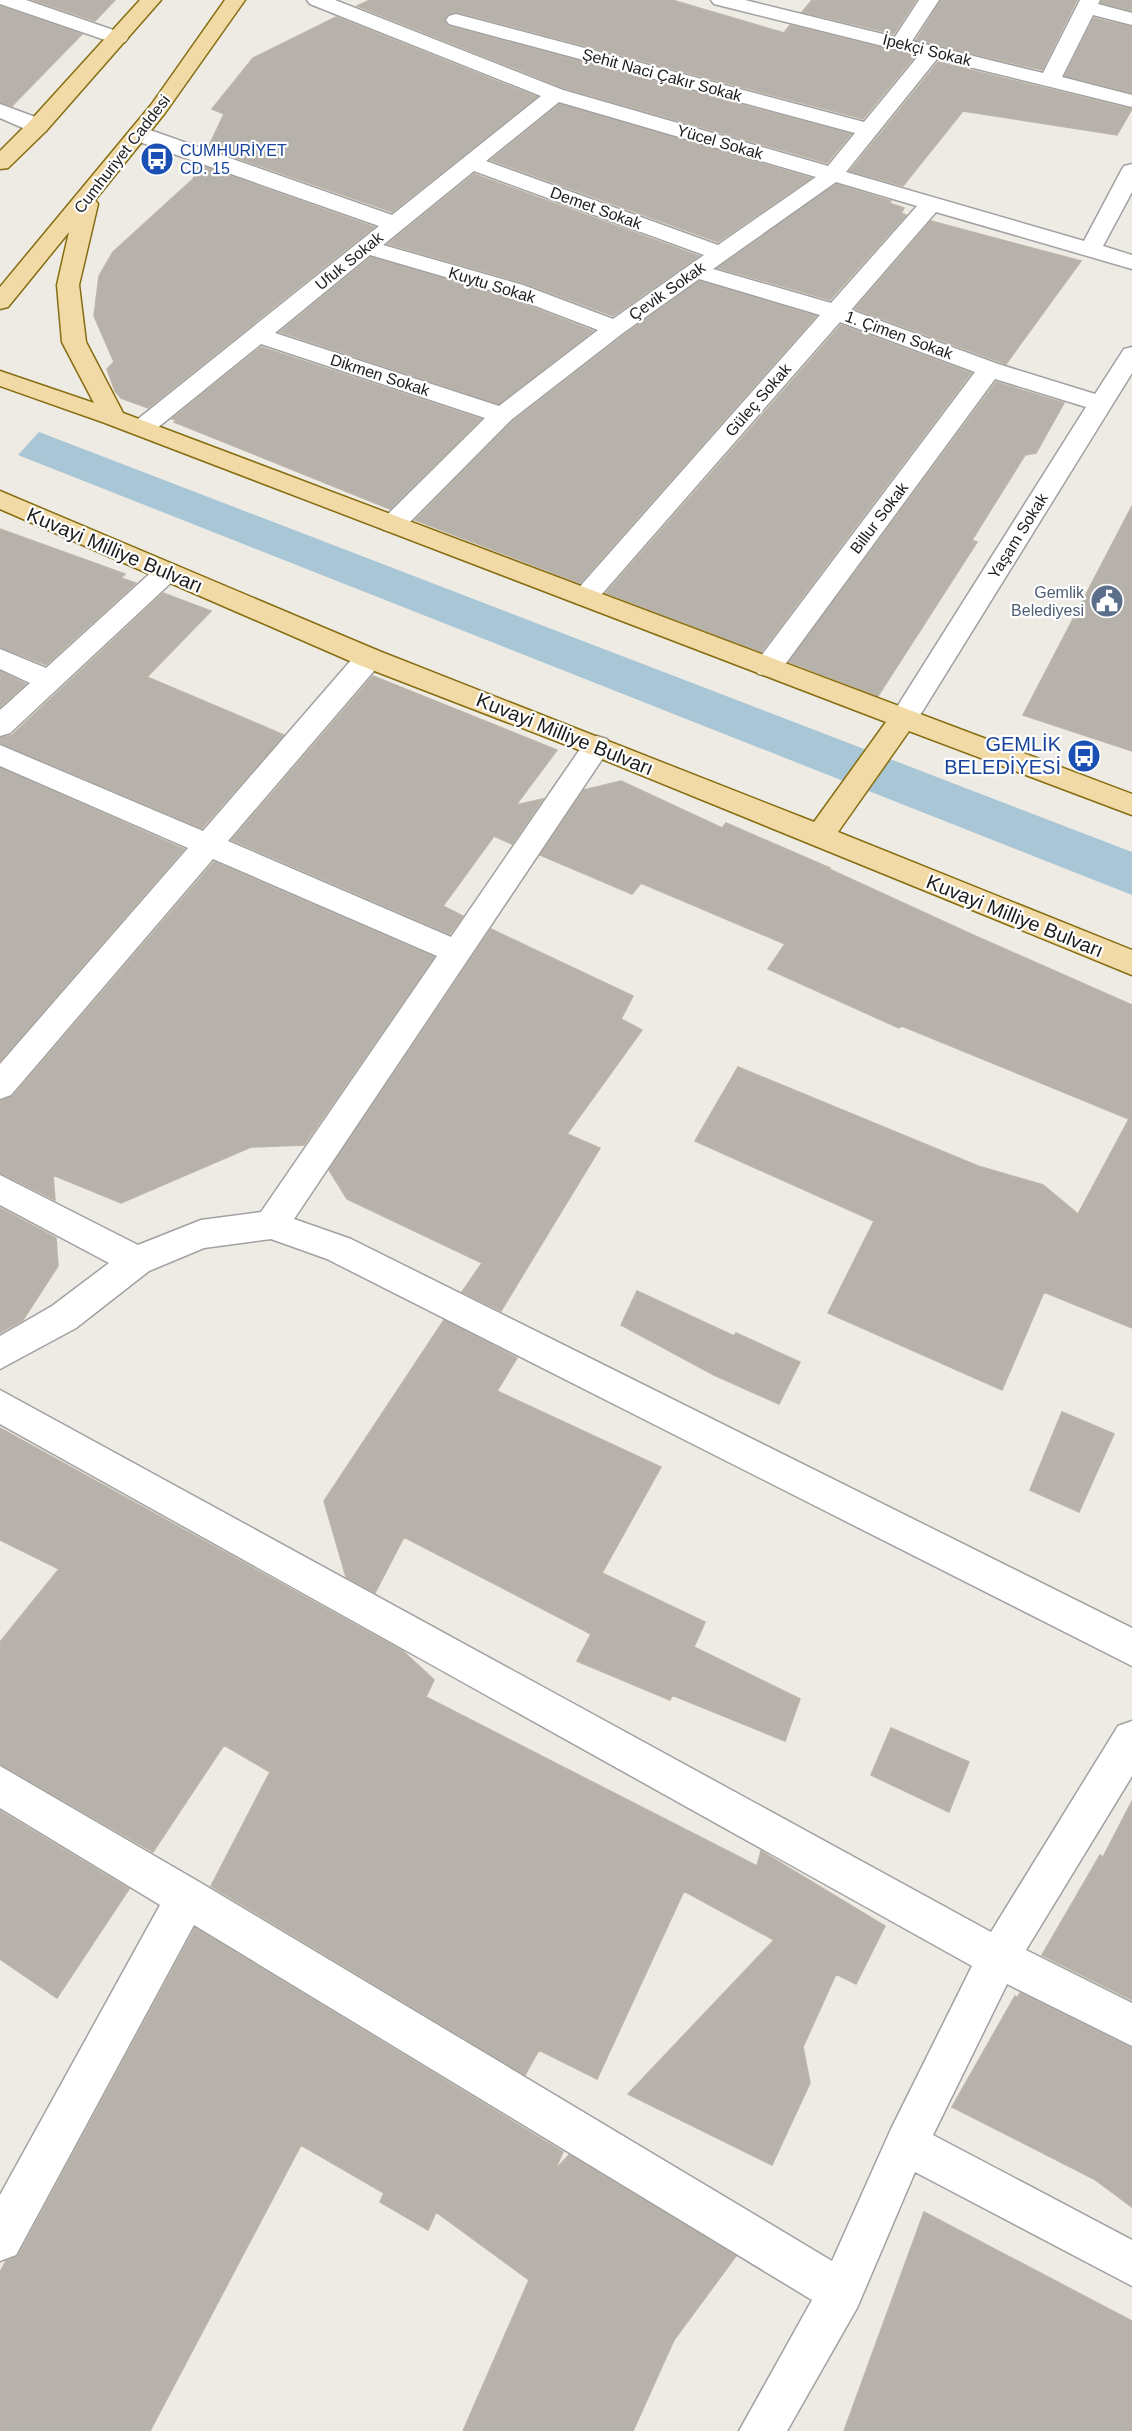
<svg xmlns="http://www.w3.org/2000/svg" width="1132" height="2431" font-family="Helvetica,sans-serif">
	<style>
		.water { fill: #a9c6d6 }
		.building { fill: #b6b1aa; stroke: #bdb4a8; stroke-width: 1.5 }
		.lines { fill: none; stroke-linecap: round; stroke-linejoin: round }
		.minor-casing { stroke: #a1a1a1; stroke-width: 3 }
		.major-casing { stroke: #866d11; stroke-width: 3 }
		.minor { fill: #fff; fill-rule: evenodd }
		.major { fill: #f1daa5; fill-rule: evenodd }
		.labels { text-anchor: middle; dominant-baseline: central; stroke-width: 4.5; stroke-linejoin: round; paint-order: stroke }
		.far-street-label { font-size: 16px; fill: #1d1d1d; stroke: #fff }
		.far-transit-label { font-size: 16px; fill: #164399; stroke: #fff; text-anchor: start }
		.far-service-label { font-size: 16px; fill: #4e5e75; stroke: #fff; text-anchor: end }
		.street-label { font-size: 20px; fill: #1d1d1d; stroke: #fff }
		.transit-label { font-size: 20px; fill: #164399; stroke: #fff; text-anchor: end }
	</style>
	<rect width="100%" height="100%" fill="#edebe4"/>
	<!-- water -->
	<path class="water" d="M 39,432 L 1132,852 L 1132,895 L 18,455 Z"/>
	<!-- building -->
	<path class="building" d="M 33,0 L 115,0 L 95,21 Z
		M 370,0 L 672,0 L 784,33 L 790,25 L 915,56 L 863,119 L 457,12 L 448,14 L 444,19 L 448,26 L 851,134 L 827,163 L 564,88 L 357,6 Z
		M 812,0 L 916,0 L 894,34 L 802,12 Z
		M 941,0 L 1077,0 L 1042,70 L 916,40 Z
		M 1102,0 L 1132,0 L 1132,11 L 1101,3 Z
		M 0,6 L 82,34 L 12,106 L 0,102 Z
		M 336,17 L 537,97 L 392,212 L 208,148 L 224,114 L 212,109 L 253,58 Z
		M 1094,18 L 1132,27 L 1132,93 L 1065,76 Z
		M 938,62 L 1131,109 L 1132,109 L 1117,135 L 963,111 L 903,186 L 850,171 Z
		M 560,104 L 811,178 L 718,242 L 491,160 Z
		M 199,165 L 374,227 L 148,408 L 121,398 L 115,391 L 107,369 L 114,362 L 94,316 L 99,276 L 113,252 L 193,179 Z
		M 474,174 L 699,256 L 613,316 L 524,283 L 388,244 Z
		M 836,184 L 891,201 L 889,203 L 904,208 L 901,213 L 906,215 L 830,300 L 718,268 Z
		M 931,221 L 1081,261 L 1006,364 L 855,309 Z
		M 371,257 L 506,297 L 593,331 L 499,404 L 280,332 Z
		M 699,281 L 816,316 L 580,583 L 415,520 L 512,422 L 624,335 Z
		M 841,325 L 971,373 L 761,652 L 606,593 Z
		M 261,347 L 481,419 L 390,509 L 174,422 L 176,420 L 172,419 Z
		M 996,382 L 1064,403 L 1036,453 L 1025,455 L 972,540 L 977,542 L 878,696 L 789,662 Z
		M 1132,506 L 1132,751 L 1023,715 Z
		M 0,529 L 125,574 L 121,578 L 136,583 L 46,665 L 0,647 Z
		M 163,593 L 211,611 L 147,677 L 284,735 L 202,828 L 0,743 L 0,738 L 12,735 Z
		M 0,671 L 26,684 L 0,707 Z
		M 373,676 L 557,750 L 516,805 L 543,799 L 512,844 L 494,836 L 443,906 L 463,916 L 450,934 L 232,840 Z
		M 0,768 L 184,849 L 0,1061 Z
		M 621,781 L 722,828 L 726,823 L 830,868 L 829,869 L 973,935 L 1132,1005 L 1132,1328 L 1044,1292 L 1002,1390 L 828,1313 L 874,1221 L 695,1141 L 738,1067 L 978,1166 L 1043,1185 L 1078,1214 L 1129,1119 L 902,1026 L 899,1028 L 768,969 L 785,944 L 641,883 L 632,894 L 540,855 L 584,790 Z
		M 214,862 L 434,957 L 304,1145 L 251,1147 L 121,1203 L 53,1175 L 55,1200 L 0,1173 L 0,1101 L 13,1096 Z
		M 491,929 L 633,996 L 621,1019 L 642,1030 L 567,1134 L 600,1148 L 501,1311 L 462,1292 L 482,1263 L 347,1199 L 329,1170 Z
		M 0,1208 L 56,1238 L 58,1266 L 23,1320 L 0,1333 Z
		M 637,1291 L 734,1336 L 736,1333 L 800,1362 L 779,1404 L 714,1375 L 621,1325 Z
		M 444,1320 L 517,1358 L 497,1391 L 661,1467 L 602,1573 L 705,1622 L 694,1647 L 800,1699 L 785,1741 L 672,1695 L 670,1700 L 577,1661 L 591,1634 L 404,1537 L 375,1593 L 346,1577 L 324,1501 Z
		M 1062,1412 L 1114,1434 L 1079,1512 L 1030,1490 Z
		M 0,1428 L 403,1651 L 434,1680 L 426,1697 L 757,1866 L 761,1851 L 885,1926 L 856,1984 L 836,1974 L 803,2047 L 810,2083 L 772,2165 L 628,2094 L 774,1940 L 684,1891 L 597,2079 L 539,2050 L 525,2075 L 211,1886 L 270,1772 L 224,1745 L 153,1852 L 0,1764 L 0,1642 L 59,1569 L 0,1540 Z
		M 891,1728 L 969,1762 L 949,1812 L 871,1775 Z
		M 1132,1801 L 1132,2000 L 1042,1955 L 1100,1855 L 1103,1857 Z
		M 0,1811 L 129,1889 L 57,1998 L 0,1959 Z
		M 195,1928 L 563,2152 L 555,2170 L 569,2155 L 736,2256 L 674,2340 L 633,2431 L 463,2431 L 529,2280 L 436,2212 L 428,2230 L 380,2202 L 384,2193 L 301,2145 L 150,2431 L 0,2431 L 0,2272 L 6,2261 L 18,2256 Z
		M 1020,1993 L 1132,2048 L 1132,2207 L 1094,2179 L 952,2107 L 1015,1996 L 1017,1998 Z
		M 924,2212 L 1132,2321 L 1132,2431 L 844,2431 Z"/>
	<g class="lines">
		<!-- minor casing -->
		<g class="minor-casing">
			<path id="minor" d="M 0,0 L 26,0 L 125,34 L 128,38 L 125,42 L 111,42 L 0,4 Z
				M 307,0 L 335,0 L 563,90 L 828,166 L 855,133 L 449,24 L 446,20 L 449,16 L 456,14 L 864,122 L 919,55 L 714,4 L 711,0 L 745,0 L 895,37 L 919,0 L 939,0 L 912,41 L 1043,73 L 1080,0 L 1100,0 L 1098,4 L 1132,13 L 1132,25 L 1093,15 L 1062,77 L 1132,95 L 1132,107 L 937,59 L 846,172 L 1084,241 L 1121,171 L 1124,166 L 1132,164 L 1132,192 L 1103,246 L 1132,255 L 1132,269 L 936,212 L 851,310 L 998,364 L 1095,394 L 1124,349 L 1132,347 L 1132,373 L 914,725 L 904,728 L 894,725 L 890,718 L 1086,407 L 995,379 L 778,674 L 768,676 L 758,674 L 754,667 L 758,660 L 975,372 L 840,322 L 594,603 L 585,606 L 576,603 L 572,597 L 576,591 L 820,315 L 699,279 L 623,333 L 511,420 L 402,530 L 393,532 L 384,530 L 380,524 L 384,518 L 485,418 L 261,344 L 151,433 L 142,436 L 133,433 L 130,428 L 133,423 L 379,226 L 131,139 L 128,134 L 131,129 L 147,129 L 392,215 L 541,96 L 310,4 ZM 559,102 L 816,177 L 718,245 L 486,161 ZM 474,171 L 704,255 L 613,319 L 523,285 L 383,245 ZM 836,182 L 917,206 L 831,303 L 713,269 ZM 370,255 L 507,295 L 598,330 L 499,406 L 275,333 Z
				M 0,104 L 46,121 L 49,126 L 46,131 L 30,131 L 0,118 Z
				M 166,564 L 175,567 L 179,573 L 175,579 L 10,733 L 0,736 L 0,710 L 30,683 L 0,669 L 0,649 L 46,668 L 157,567 Z
				M 369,649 L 379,651 L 382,658 L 379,665 L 228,841 L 451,937 L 587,739 L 597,736 L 607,739 L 611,746 L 294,1219 L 351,1239 L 1132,1628 L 1132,1666 L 327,1259 L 271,1239 L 204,1248 L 149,1271 L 76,1328 L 0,1369 L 0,1336 L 52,1306 L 109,1263 L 0,1205 L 0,1175 L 138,1245 L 201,1220 L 261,1212 L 437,956 L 213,859 L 11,1095 L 0,1099 L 0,1064 L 188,848 L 0,766 L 0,745 L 203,831 L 359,651 Z
				M 0,1390 L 991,1932 L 1118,1726 L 1132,1721 L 1132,1776 L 1026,1950 L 1132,2003 L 1132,2046 L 1007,1984 L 933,2135 L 1132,2240 L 1132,2286 L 915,2172 L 857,2308 L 787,2431 L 739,2431 L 812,2300 L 194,1925 L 16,2255 L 0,2261 L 0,2195 L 160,1905 L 0,1808 L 0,1766 L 201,1883 L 832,2261 L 891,2129 L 972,1966 L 0,1424 Z"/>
		</g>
		<!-- major casing -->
		<g class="major-casing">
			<path id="major" d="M 140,0 L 161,0 L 46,131 L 8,168 L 0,169 L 0,151 L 30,121 Z
				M 225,0 L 245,0 L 165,113 L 95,200 L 98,204 L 79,285 L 86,342 L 123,413 L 1132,794 L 1132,815 L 909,731 L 838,832 L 1132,950 L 1132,975 L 587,753 L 359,665 L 0,509 L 0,491 L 379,651 L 814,822 L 886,722 L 105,423 L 0,386 L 0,371 L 94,403 L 62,342 L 57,285 L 69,232 L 8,307 L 0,309 L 0,287 L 151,105 Z"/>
		</g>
		<!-- minor -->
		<use href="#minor" class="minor"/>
		<!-- major -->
		<use href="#major" class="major"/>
	</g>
	<!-- icons -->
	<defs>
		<g id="bus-disc" transform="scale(1.725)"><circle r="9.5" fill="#1a4fb4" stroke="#fff"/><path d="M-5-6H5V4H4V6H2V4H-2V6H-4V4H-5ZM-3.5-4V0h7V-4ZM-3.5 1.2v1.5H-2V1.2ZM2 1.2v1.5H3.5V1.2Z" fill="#fff"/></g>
		<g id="civic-disc" transform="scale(1.725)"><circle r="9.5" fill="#5c6f8a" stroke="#fff"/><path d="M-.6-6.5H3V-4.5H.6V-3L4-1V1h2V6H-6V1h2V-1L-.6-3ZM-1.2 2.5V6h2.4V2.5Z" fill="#fff"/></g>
	</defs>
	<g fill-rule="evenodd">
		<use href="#bus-disc" x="157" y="159"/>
		<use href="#civic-disc" x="1107" y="601"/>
		<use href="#bus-disc" x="1084" y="756"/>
	</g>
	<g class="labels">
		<!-- far-street labels -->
		<g class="far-street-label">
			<text transform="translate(927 50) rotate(14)">İpekçi Sokak</text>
			<text transform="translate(662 75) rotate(15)">Şehit Naci Çakır Sokak</text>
			<text transform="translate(720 142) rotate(16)">Yücel Sokak</text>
			<text transform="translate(122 154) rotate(-52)">Cumhuriyet Caddesi</text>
			<text transform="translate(596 208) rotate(20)">Demet Sokak</text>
			<text transform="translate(349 261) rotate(-39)">Ufuk Sokak</text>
			<text transform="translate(492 285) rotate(17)">Kuytu Sokak</text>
			<text transform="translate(667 291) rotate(-35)">Çevik Sokak</text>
			<text transform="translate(899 335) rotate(20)">1. Çimen Sokak</text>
			<text transform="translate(380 375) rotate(18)">Dikmen Sokak</text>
			<text transform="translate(758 400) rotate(-49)">Güleç Sokak</text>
			<text transform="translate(879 518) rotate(-53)">Billur Sokak</text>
			<text transform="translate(1018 536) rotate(-58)">Yaşam Sokak</text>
		</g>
		<!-- far-transit labels -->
		<g class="far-transit-label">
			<text x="180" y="150">CUMHURİYET<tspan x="180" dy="18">CD. 15</tspan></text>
		</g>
		<!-- far-service labels -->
		<g class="far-service-label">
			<text x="1084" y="592">Gemlik<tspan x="1084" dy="18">Belediyesi</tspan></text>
		</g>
		<!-- street labels -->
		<g class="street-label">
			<text transform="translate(115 550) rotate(23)">Kuvayi Milliye Bulvarı</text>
			<text transform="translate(565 734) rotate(22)">Kuvayi Milliye Bulvarı</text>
			<text transform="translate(1015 916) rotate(22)">Kuvayi Milliye Bulvarı</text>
		</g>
		<!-- transit labels -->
		<g class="transit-label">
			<text x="1061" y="744">GEMLİK<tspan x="1061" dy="23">BELEDİYESİ</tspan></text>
		</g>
	</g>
</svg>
